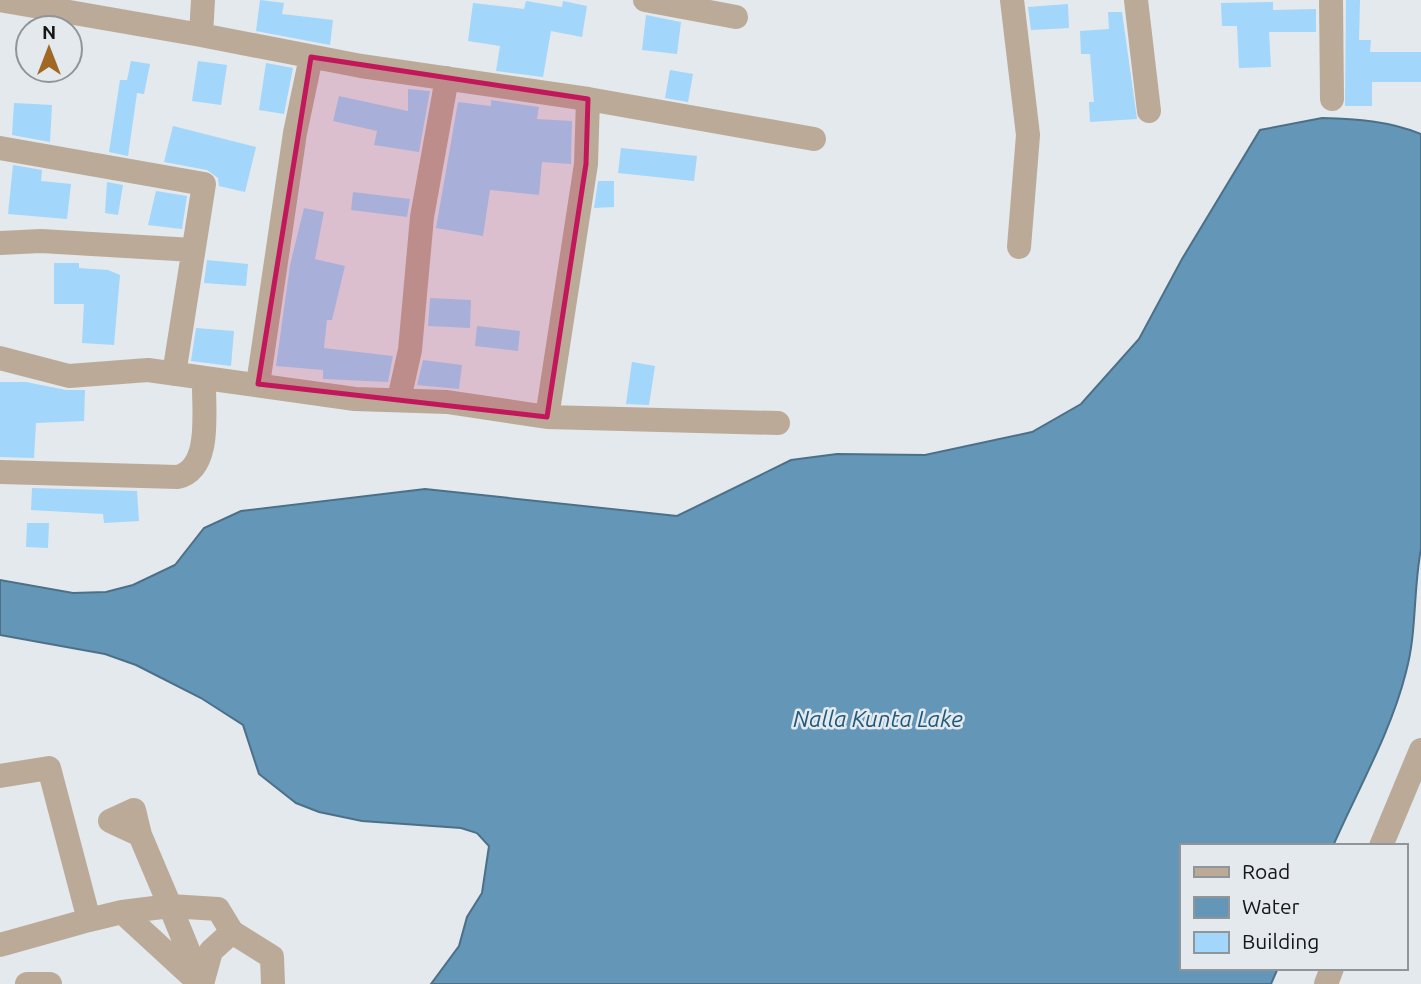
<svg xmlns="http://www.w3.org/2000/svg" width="1421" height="984" font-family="Ubuntu,sans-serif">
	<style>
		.water { fill: #6496b8; stroke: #4c7088; stroke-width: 2 }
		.building { fill: #a2d6fa }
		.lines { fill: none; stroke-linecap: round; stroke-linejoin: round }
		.street { stroke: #bcaa98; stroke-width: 24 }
		.marked { fill: #c2185b; fill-opacity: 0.2; stroke: #c2185b; stroke-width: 5; stroke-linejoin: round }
		.labels { text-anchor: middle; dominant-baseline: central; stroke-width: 5; stroke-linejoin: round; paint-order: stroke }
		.water-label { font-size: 23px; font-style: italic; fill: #1e587c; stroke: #e3e9ed }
	</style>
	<rect width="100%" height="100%" fill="#e3e9ed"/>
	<!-- water -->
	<path class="water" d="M 1322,118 C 1357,119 1389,121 1421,134 L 1421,549 C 1413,590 1417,632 1406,672 C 1391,732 1358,789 1333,846 L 1181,846 L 1181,968 L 1278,968 L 1271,984 L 431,984 L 459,946 L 467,917 L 482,893 L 489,846 L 477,833 L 461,828 L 362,821 L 319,812 L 296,803 L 259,774 L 243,725 L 201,698 L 136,665 L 105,654 L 0,635 L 0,580 L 73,593 L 106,592 L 133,585 L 175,565 L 204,528 L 241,511 L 425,489 L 677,516 L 791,460 L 837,454 L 925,455 L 1032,432 L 1081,404 L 1139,339 L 1182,259 L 1260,130 Z"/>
	<!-- building -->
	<path class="building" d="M 260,0 L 284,3 L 282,14 L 333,20 L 330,45 L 256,31 Z
		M 1346,0 L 1360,0 L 1359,40 L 1371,40 L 1370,52 L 1421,52 L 1421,82 L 1372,82 L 1372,106 L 1345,106 Z
		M 526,1 L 562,7 L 563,1 L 587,6 L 582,37 L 551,31 L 543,77 L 496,71 L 500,46 L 468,41 L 473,3 L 524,9 Z
		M 1273,2 L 1273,10 L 1316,9 L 1316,32 L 1269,32 L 1271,67 L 1239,68 L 1237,26 L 1222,26 L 1221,3 Z
		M 1068,4 L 1069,28 L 1031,30 L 1028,7 Z
		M 1108,12 L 1122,12 L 1137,119 L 1090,122 L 1089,102 L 1094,102 L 1090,54 L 1081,54 L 1080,31 L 1109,29 Z
		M 646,15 L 681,22 L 677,54 L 642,50 Z
		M 131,61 L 150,64 L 144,94 L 137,93 L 128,156 L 109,152 L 120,80 L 127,80 Z
		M 198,61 L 227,65 L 221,105 L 192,101 Z
		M 266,63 L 293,68 L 284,114 L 259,110 Z
		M 670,70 L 693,74 L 688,102 L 665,98 Z
		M 408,89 L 430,91 L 419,152 L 374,145 L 377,131 L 333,121 L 339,96 L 408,111 Z
		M 491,100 L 539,107 L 537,119 L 572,121 L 571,164 L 542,162 L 539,195 L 490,190 L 483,236 L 436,228 L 458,102 L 491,106 Z
		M 14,103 L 52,105 L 50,142 L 12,135 Z
		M 173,126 L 256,147 L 245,192 L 219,186 L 218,178 L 207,170 L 164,162 Z
		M 621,148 L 697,156 L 694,181 L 618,173 Z
		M 13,165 L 42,170 L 41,181 L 71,184 L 67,219 L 8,214 Z
		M 598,181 L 614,181 L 614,207 L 594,208 Z
		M 107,182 L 123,185 L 118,215 L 105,213 Z
		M 156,191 L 187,196 L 182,229 L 148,225 Z
		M 353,192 L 410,199 L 407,217 L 351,210 Z
		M 304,208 L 324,212 L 315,259 L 345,266 L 332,320 L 327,320 L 324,348 L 393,356 L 388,382 L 323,379 L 323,370 L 276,366 L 290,265 Z
		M 207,260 L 248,264 L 246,286 L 204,283 Z
		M 54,263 L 79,263 L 79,268 L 108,270 L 120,275 L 114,345 L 82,343 L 84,304 L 54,304 Z
		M 430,298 L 471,300 L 470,328 L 428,326 Z
		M 477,326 L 520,331 L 518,351 L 475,346 Z
		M 196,328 L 234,331 L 231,366 L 191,361 Z
		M 423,360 L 462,365 L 459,389 L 417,385 Z
		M 632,362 L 655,366 L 649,405 L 626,404 Z
		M 0,382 L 26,382 L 66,390 L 85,390 L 84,421 L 36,423 L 34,458 L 0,457 Z
		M 32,488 L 137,491 L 139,521 L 104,523 L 103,514 L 31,510 Z
		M 27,523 L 49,523 L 48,548 L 26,547 Z"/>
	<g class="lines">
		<!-- street -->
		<path class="street" d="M 0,0 L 201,35 L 203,0
			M 645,0 L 736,17
			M 1012,0 L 1028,135 L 1019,247
			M 1136,0 L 1149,111
			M 1331,0 L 1332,99
			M 201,35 L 361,66 L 588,99 L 586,164 L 547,417
			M 588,99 L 814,139
			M 0,148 L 204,184 L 174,374
			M 0,243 L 41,241 L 193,250
			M 0,358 L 69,376 L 148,370 L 355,399 L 447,402 L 547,417 L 778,423
			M 258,384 L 295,133 L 311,57
			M 399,399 L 410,350 L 422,217 L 447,78
			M 0,472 L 178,477 C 213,468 203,408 204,379
			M 0,776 L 49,768 L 89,920 L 0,945
			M 1381,846 L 1421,750
			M 122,912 L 196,980
			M 89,920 L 122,912 L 170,906 L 140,835 L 134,810 L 110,821 L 140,835
			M 27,984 L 50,984
			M 202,984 L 170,906 L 218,909 L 232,932 L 272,957 L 273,984
			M 202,984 L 211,951 L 232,932
			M 1326,984 L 1332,968"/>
	</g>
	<!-- marked area -->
	<path class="marked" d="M 311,57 L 588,99 L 586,164 L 547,417 L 258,384 Z"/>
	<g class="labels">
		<!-- water labels -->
		<g class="water-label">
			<text x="878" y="718">Nalla Kunta Lake</text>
		</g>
	</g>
	<!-- legend -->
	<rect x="1180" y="844" width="228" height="126" fill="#e3e9ed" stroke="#909597" stroke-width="2"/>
	<rect x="1194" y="867" width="35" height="10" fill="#bcaa98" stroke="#909597" stroke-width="2"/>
	<text x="1242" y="879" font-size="21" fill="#141617">Road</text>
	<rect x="1194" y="897" width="35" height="21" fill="#6496b8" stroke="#909597" stroke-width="2"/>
	<text x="1242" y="914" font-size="21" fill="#141617">Water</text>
	<rect x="1194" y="932" width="35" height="21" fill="#a2d6fa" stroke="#909597" stroke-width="2"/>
	<text x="1242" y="949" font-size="21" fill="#141617">Building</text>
	<!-- north arrow -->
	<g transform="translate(49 49)"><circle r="33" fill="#e3e9ed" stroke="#909597" stroke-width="2"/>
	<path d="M0-5L12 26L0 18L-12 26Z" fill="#a06824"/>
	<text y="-10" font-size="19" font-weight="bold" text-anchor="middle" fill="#141617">N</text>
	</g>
</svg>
